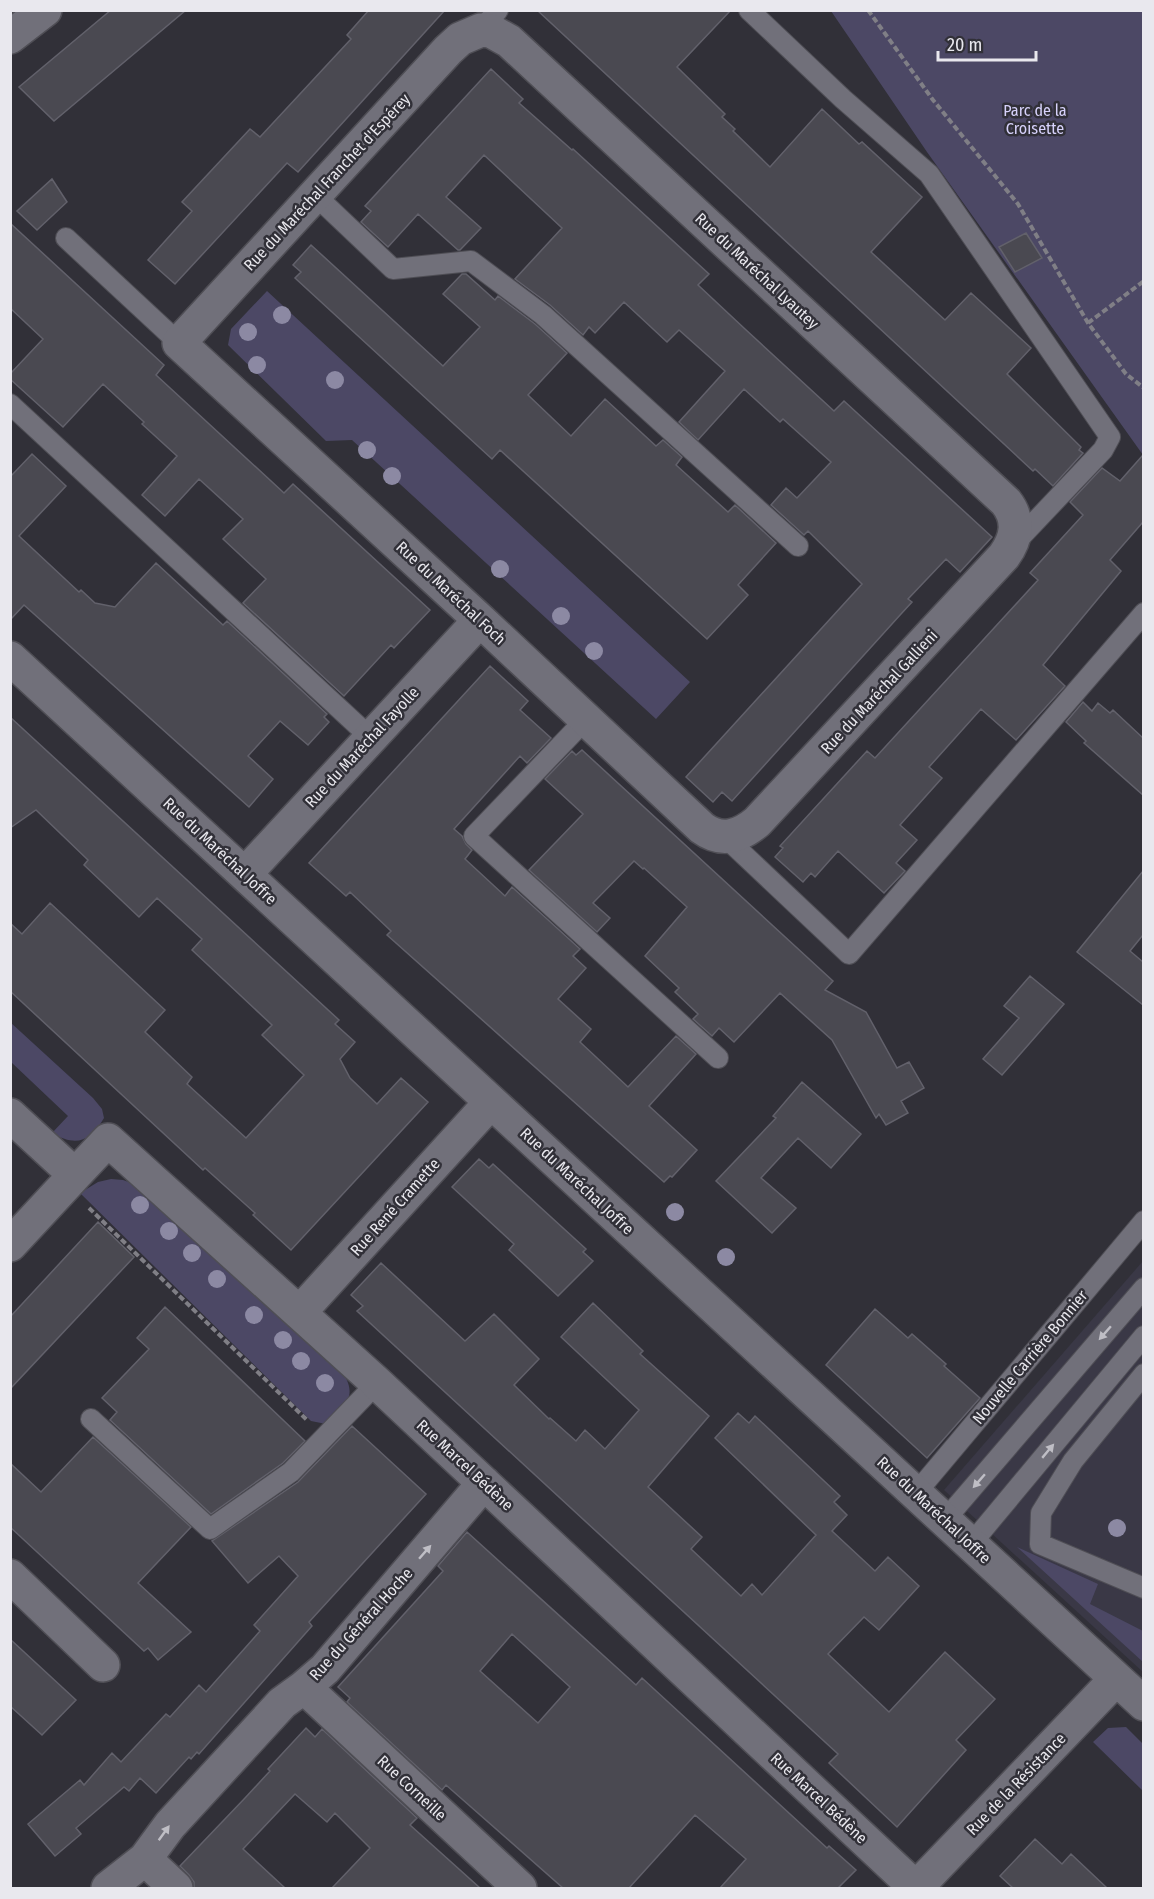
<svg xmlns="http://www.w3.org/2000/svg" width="1154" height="1899" font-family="'Fira Sans Condensed',sans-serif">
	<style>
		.built { fill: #3a3846 }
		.green { fill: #4c4865 }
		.building { fill: #4a4951; stroke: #62616b; stroke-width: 1.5; fill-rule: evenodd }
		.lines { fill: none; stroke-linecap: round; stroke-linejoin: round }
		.lane-casing { stroke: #4f4e55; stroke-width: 22 }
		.street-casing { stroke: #4f4e55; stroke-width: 36 }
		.path { stroke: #807f86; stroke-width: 4; stroke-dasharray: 6 3; stroke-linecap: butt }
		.lane { stroke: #71707a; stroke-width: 20 }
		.street { stroke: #71707a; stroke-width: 33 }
		.tree { fill: #8c89a3 }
		.oneway { fill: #bfbec5 }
		.labels { text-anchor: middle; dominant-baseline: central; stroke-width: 5; stroke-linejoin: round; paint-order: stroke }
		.park-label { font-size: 16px; fill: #d7d2fb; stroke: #313038 }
		.street-label { font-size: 16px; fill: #e9e8ee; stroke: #313038 }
	</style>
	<rect width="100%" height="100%" fill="#313038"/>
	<!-- built -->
	<path class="built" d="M 1143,1261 L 1143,1672 L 944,1490 Z"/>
	<!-- green -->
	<path class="green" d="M 831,11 L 1143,11 L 1143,455 L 927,152 Z
		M 267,291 L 690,682 L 656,719 L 352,440 L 326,441 L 228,345 L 231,329 Z
		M 10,1022 L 93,1098 L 102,1109 L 104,1118 C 90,1142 76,1147 52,1133 L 68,1116 L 11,1062 Z
		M 111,1179 L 123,1180 L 137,1185 L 343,1373 C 359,1398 343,1407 326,1424 L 311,1421 L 80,1193 L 98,1182 Z
		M 1017,1547 L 1098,1584 L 1090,1604 L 1143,1631 L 1143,1662 Z
		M 1126,1727 L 1143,1744 L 1143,1791 L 1093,1742 L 1108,1728 Z"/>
	<!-- building -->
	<path class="building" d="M 111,10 L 186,10 L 54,121 L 19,87 Z
		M 369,10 L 445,10 L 298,172 L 287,163 L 175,284 L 148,260 L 192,211 L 182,202 L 250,129 L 260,137 L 351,39 L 347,35 Z
		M 537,10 L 731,10 L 677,67 L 725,114 L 722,117 L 735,129 L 733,131 L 770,167 L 822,109 L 859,144 L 862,142 L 922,197 L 871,252 L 945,320 L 971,293 L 1031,348 L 1007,374 L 1081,447 L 1079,450 L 1083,453 L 1053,486 L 1035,469 L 1033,471 Z
		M 491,69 L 523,99 L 519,103 L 572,150 L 573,149 L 709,274 L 698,285 L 745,329 L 834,411 L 844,401 L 992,537 L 960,572 L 946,559 L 908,599 L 912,602 L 901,614 L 732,801 L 722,792 L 713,802 L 686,777 L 862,584 L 808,531 L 804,535 L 771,505 L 786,488 L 797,498 L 831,462 L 783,419 L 780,422 L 744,389 L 698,440 L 679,422 L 725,371 L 679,330 L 667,342 L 624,302 L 595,333 L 589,327 L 583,335 L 550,305 L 515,279 L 562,228 L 484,155 L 446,197 L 481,228 L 460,250 L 458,250 L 418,214 L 388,247 L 361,222 L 371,211 L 365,206 Z
		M 52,179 L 67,202 L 37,230 L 17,211 Z
		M 10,223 L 164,365 L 156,375 L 284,493 L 293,484 L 430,610 L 394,648 L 391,645 L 344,696 L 243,603 L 266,579 L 223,539 L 243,519 L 199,479 L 165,516 L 142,495 L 177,456 L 142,424 L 144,422 L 103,384 L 63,427 L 10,379 L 10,374 L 43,339 L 10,308 Z
		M 1026,233 L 1042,258 L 1015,272 L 999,247 Z
		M 311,245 L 443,366 L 480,327 L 443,294 L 462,274 L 466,274 L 495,300 L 498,296 L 535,324 L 567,353 L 528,395 L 571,436 L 605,399 L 656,446 L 663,440 L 682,457 L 676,465 L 728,512 L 735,505 L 776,543 L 738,585 L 748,595 L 707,639 L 500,450 L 492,459 L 295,278 L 301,272 L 293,265 Z
		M 32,454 L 66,486 L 19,536 L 79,592 L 81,590 L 95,603 L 115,607 L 156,563 L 223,625 L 227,621 L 327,714 L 324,717 L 329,722 L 308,745 L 280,721 L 248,756 L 273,779 L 249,807 L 24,605 L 10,620 L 10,477 Z
		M 1143,455 L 1143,522 L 1110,560 L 1121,571 L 1043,665 L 1065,686 L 1016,740 L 981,709 L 929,767 L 942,778 L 900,825 L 917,840 L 896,863 L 905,871 L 884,893 L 838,851 L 815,877 L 811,873 L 803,882 L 775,857 L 783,848 L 780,846 L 867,751 L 875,758 L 1038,580 L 1030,573 L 1083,515 L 1070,502 L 1102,468 L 1120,481 Z
		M 490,666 L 528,701 L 520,710 L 551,738 L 527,763 L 520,756 L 454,829 L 462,836 L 466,844 L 472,850 L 465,859 L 505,896 L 512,887 L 580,949 L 573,956 L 586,968 L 558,999 L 591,1029 L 580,1042 L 628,1087 L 676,1036 L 696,1054 L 649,1106 L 697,1150 L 672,1177 L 670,1176 L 664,1182 L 387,935 L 391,931 L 350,892 L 346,896 L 309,863 Z
		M 1083,702 L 1092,711 L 1098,703 L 1110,713 L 1113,710 L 1143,738 L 1143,795 L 1084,743 L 1086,741 L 1066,722 Z
		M 10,717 L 339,1020 L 335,1024 L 355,1042 L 340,1059 L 350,1078 L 377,1104 L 401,1078 L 428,1102 L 291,1250 L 253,1215 L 255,1213 L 205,1168 L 203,1170 L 10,991 L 10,923 L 22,934 L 50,903 L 165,1010 L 145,1032 L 192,1077 L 187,1084 L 246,1138 L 304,1075 L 262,1035 L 272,1025 L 192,950 L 202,939 L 157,898 L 139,917 L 84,865 L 88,860 L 36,810 L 10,828 Z
		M 582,750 L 833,981 L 825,990 L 866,1012 L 897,1068 L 909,1062 L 924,1088 L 901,1101 L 908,1113 L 886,1125 L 879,1114 L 876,1118 L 832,1040 L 780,993 L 734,1042 L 719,1028 L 712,1036 L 693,1019 L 698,1014 L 675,992 L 679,988 L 645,956 L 687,907 L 644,868 L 643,869 L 634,861 L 593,903 L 610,918 L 597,932 L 529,870 L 583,814 L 545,779 L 572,751 L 576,755 Z
		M 1143,871 L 1143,935 L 1130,951 L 1143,962 L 1143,1005 L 1077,952 Z
		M 1030,976 L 1064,1004 L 1002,1075 L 983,1059 L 1019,1018 L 1004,1006 Z
		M 802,1082 L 861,1134 L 831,1168 L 798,1138 L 761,1178 L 796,1208 L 772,1233 L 716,1181 L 776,1118 L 773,1116 Z
		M 479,1159 L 489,1168 L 493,1164 L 586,1249 L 583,1252 L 593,1261 L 558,1296 L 509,1250 L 514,1244 L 452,1187 Z
		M 98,1222 L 134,1257 L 10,1389 L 10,1317 Z
		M 381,1263 L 465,1341 L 494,1314 L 539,1359 L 514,1385 L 549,1419 L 550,1418 L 576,1441 L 585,1430 L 605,1449 L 639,1410 L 561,1337 L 593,1303 L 643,1351 L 640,1354 L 709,1416 L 648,1487 L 702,1537 L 691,1549 L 741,1596 L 752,1584 L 762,1595 L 816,1535 L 715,1438 L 738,1413 L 749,1423 L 755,1416 L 840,1496 L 834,1502 L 847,1515 L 832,1531 L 875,1571 L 888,1557 L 919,1586 L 879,1630 L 864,1617 L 828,1654 L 889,1712 L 945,1652 L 995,1699 L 956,1740 L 966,1750 L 897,1827 L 829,1763 L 838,1754 L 357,1311 L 363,1306 L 351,1295 Z
		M 165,1307 L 305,1441 L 283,1463 L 211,1514 L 110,1420 L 117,1412 L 102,1398 L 149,1349 L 137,1338 Z
		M 875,1309 L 908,1338 L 912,1334 L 946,1364 L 944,1366 L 980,1398 L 927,1458 L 826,1365 Z
		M 352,1426 L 426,1494 L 309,1622 L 312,1626 L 199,1754 L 197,1752 L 191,1759 L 189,1757 L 156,1793 L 140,1778 L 129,1791 L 124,1787 L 76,1828 L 81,1834 L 55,1856 L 28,1824 L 80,1780 L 84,1785 L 112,1753 L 121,1762 L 166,1714 L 170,1717 L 199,1685 L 206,1692 L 260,1631 L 254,1625 L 298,1576 L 279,1556 L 248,1583 L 212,1541 L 298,1482 Z
		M 93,1437 L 191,1527 L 138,1583 L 191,1632 L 158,1660 L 148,1648 L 144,1651 L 10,1527 L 10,1463 L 41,1492 Z
		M 467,1532 L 636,1685 L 642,1678 L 827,1848 L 829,1846 L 856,1870 L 838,1888 L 720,1888 L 746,1859 L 695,1815 L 629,1888 L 563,1888 L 446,1785 L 442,1790 L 347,1702 L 350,1698 L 338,1687 L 443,1571 L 438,1566 ZM 512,1634 L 570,1687 L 538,1723 L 480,1671 Z
		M 10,1639 L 76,1700 L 42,1735 L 10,1706 Z
		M 306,1728 L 315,1737 L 322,1729 L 417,1818 L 410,1825 L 480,1888 L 332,1888 L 370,1848 L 335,1813 L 327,1822 L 295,1794 L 243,1849 L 285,1888 L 194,1888 L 194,1882 L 189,1875 L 180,1866 L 245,1798 L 270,1771 L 268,1769 Z
		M 1035,1839 L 1062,1864 L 1071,1854 L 1107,1888 L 1013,1888 L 1000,1876 Z"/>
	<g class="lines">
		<!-- lane casing -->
		<g class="lane-casing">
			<path id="lane" d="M 749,10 L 843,99 L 929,174 L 1110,437 L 1103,450 L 1013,545
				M 481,30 L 498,10
				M 315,195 L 393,269 L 471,261 L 543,315 L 798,546
				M 66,238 L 179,343
				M 10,404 L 370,737
				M 586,719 L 474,836 L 718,1058
				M 725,837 L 849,954 L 1144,613
				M 1144,1374 L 1073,1461 L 1041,1513 L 1040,1544 L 1144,1588
				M 91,1419 L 210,1529 L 291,1472 L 377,1383
				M 916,1493 L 1144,1221
				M 944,1521 L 1144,1288
				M 971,1544 L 1144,1336"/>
		</g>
		<!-- street casing -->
		<g class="street-casing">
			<path id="street" d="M 481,30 L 491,31 L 509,41 L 1006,502 C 1020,520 1017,538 1004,556 L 757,822 C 739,837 721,842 702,828 L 480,620 L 179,343 L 448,50 L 460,39 Z
				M 10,37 L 45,10
				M 10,658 L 1144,1704
				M 245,874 L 480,620
				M 10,1115 L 75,1175 L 108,1140 L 377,1383 L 916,1888
				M 10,1245 L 75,1175
				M 300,1312 L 491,1102
				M 10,1576 L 103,1665
				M 304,1687 L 520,1888
				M 145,1859 L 176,1888
				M 108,1888 L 145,1859 L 170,1825 L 282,1703 L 304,1687 L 325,1669 L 484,1483
				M 916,1888 L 1116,1679"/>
		</g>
		<!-- path -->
		<path class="path" d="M 868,10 L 933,100 L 1018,204 L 1088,323 L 1126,374 L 1144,388
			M 1088,323 L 1144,281
			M 89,1208 L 307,1420"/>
		<!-- lane -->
		<use href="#lane" class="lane"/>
		<!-- street -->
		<use href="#street" class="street"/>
	</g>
	<!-- trees -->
	<g class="tree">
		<circle cx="282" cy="315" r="9"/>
		<circle cx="248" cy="332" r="9"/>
		<circle cx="257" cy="365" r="9"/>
		<circle cx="335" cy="380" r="9"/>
		<circle cx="367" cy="450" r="9"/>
		<circle cx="392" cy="476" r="9"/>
		<circle cx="500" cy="569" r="9"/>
		<circle cx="561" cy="616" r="9"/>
		<circle cx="594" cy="651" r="9"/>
		<circle cx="140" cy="1205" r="9"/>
		<circle cx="675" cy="1212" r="9"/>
		<circle cx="169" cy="1231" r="9"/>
		<circle cx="192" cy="1253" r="9"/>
		<circle cx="726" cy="1257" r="9"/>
		<circle cx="217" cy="1279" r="9"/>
		<circle cx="254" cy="1315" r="9"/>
		<circle cx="283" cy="1340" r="9"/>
		<circle cx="301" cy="1361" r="9"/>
		<circle cx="325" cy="1383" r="9"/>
		<circle cx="1117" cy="1528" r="9"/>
	</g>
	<!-- one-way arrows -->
	<defs><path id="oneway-solid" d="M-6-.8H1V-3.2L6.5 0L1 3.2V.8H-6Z" transform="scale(1.5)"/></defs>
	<g class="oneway">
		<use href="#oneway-solid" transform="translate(1105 1333) rotate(131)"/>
		<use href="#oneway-solid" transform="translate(1048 1451) rotate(-50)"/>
		<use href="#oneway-solid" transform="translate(979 1481) rotate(131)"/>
		<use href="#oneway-solid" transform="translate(425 1552) rotate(-49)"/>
		<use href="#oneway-solid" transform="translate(164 1833) rotate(-54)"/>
	</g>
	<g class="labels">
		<!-- park labels -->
		<g class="park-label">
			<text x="1035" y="110">Parc de la<tspan x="1035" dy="18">Croisette</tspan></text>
		</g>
		<!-- street labels -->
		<g class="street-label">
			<text transform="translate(327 182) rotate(-47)">Rue du Maréchal Franchet d'Espérey</text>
			<text transform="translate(757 271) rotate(43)">Rue du Maréchal Lyautey</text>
			<text transform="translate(451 593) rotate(43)">Rue du Maréchal Foch</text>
			<text transform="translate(879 692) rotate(-47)">Rue du Maréchal Gallieni</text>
			<text transform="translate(362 747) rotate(-47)">Rue du Maréchal Fayolle</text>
			<text transform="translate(220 851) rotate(43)">Rue du Maréchal Joffre</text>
			<text transform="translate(577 1181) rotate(43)">Rue du Maréchal Joffre</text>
			<text transform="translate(395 1207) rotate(-48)">Rue René Cramette</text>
			<text transform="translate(1030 1357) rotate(-50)">Nouvelle Carrière Bonnier</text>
			<text transform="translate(465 1465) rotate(43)">Rue Marcel Bédène</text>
			<text transform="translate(934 1510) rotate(43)">Rue du Maréchal Joffre</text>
			<text transform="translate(361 1624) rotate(-48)">Rue du Général Hoche</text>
			<text transform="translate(1016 1784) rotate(-46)">Rue de la Résistance</text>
			<text transform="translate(412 1788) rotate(43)">Rue Corneille</text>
			<text transform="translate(819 1798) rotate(43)">Rue Marcel Bédène</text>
		</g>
	</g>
	<!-- border -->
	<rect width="1154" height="1899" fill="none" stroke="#e9e8ee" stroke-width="24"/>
	<!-- scale -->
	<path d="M938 51v9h98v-9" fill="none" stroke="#e9e8ee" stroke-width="3"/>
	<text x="947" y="51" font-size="18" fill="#e9e8ee" stroke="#313038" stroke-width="4.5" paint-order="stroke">20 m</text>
</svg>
